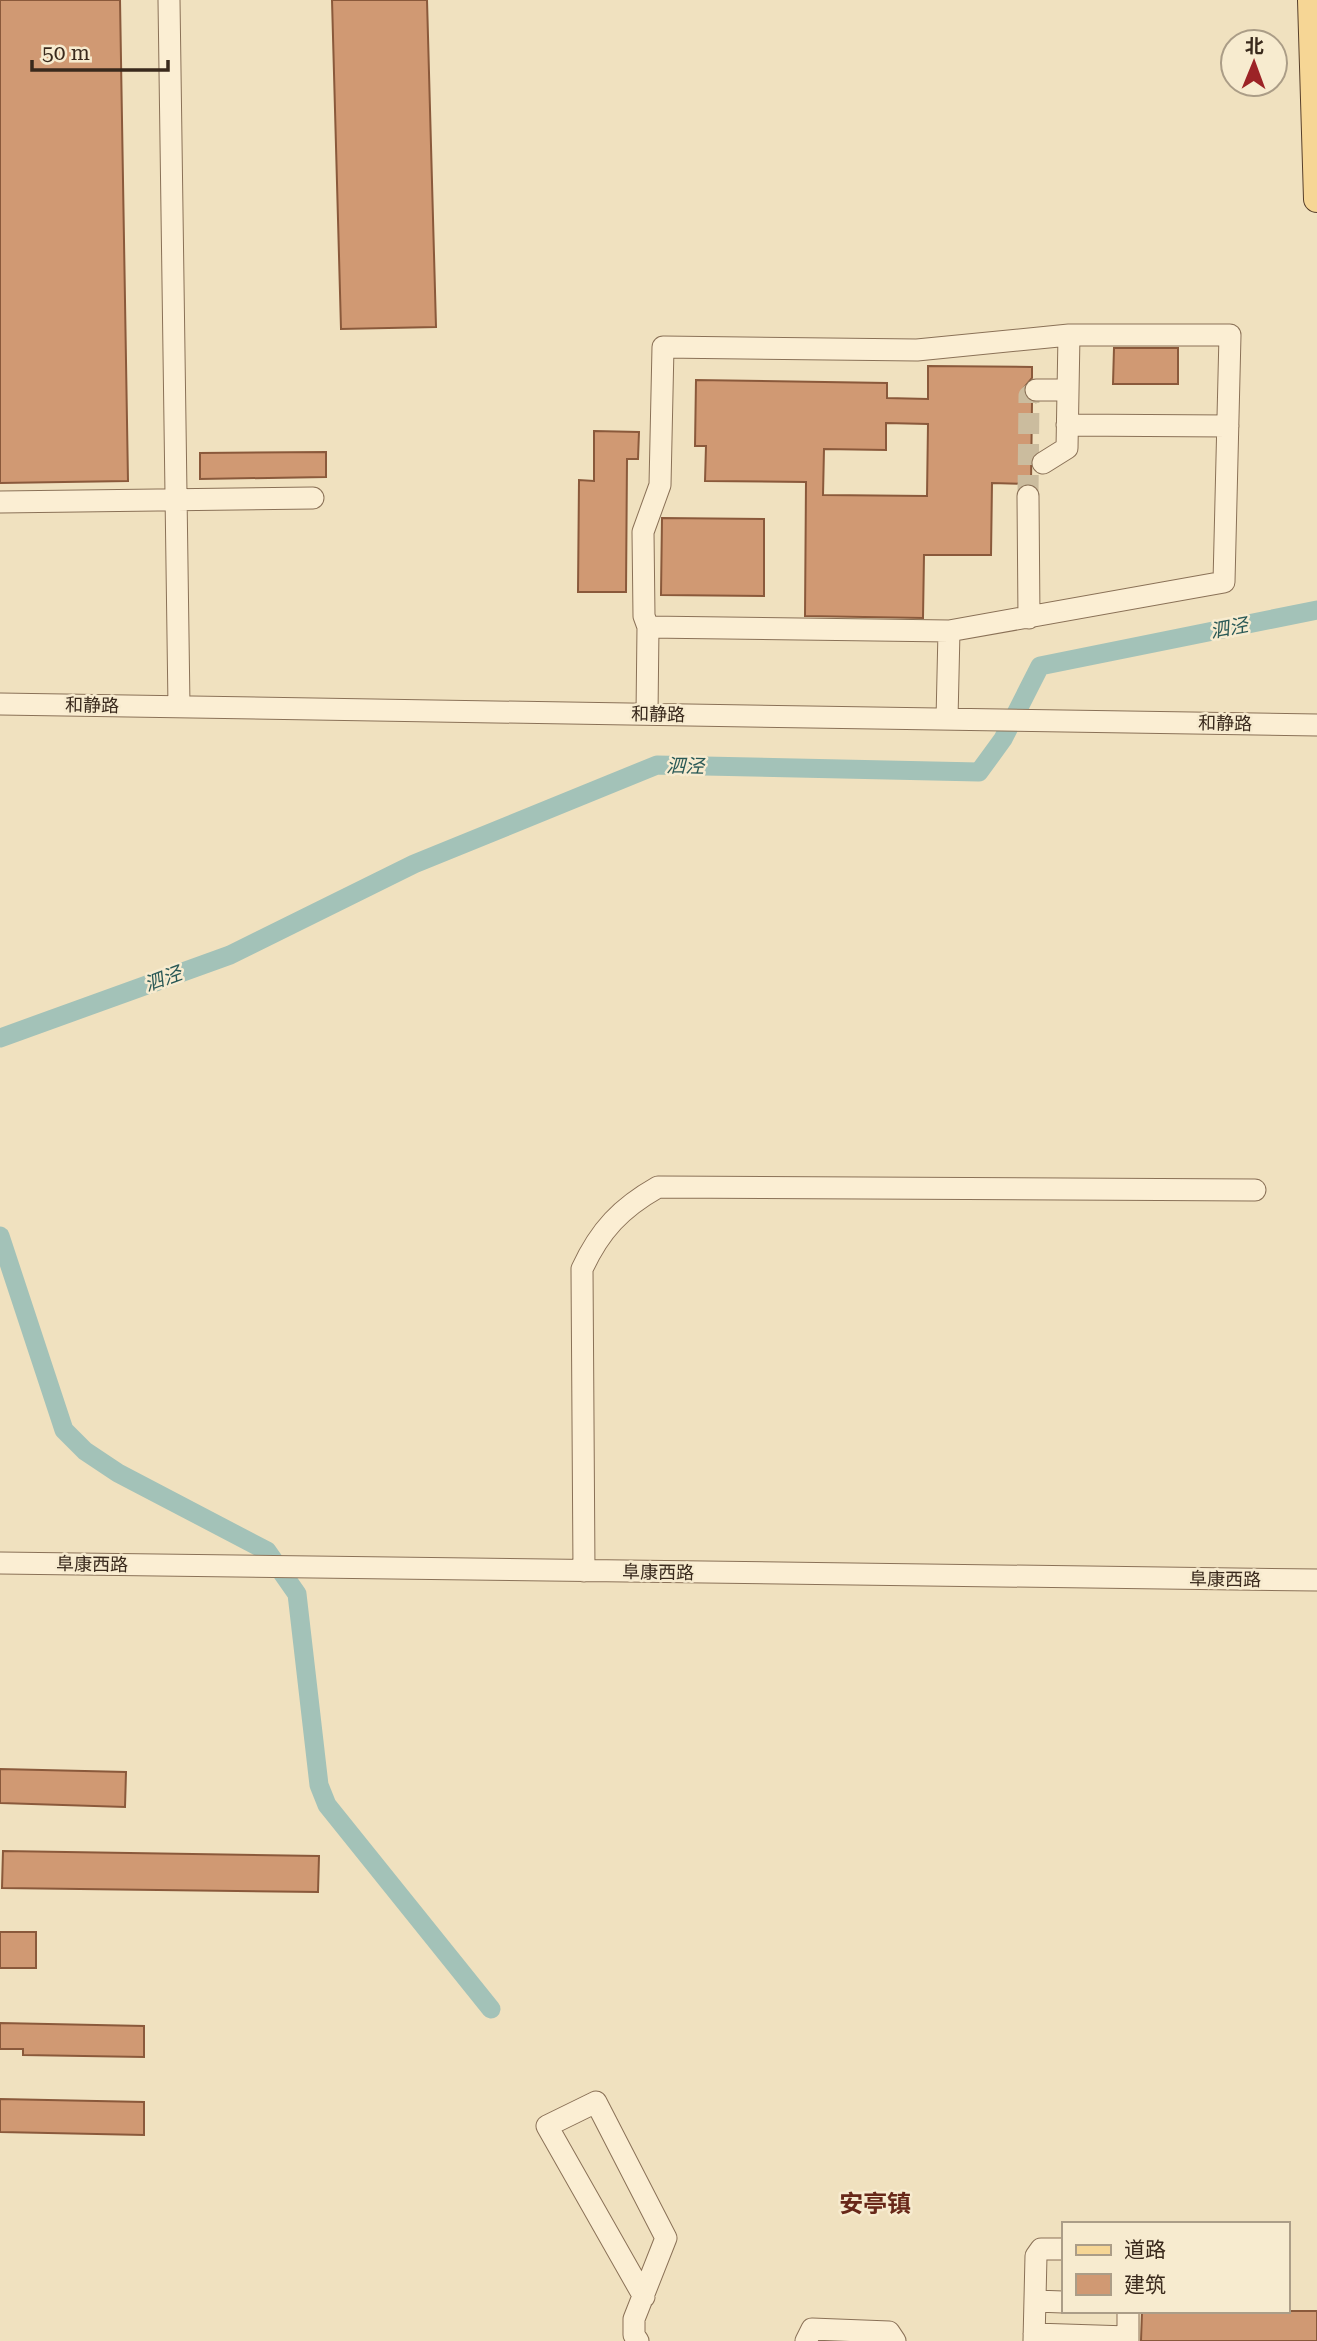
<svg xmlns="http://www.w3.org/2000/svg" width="1317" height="2341" font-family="'Roboto Serif','Noto Sans SC',serif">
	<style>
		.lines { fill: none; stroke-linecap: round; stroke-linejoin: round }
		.canal { stroke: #a3c2b8; stroke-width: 19 }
		.building { fill: #d09973; stroke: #8a593b; stroke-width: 2; fill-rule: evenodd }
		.minor-tunnel { stroke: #cbbc9e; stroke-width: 21; stroke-dasharray: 21 10; stroke-linecap: butt }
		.minor-casing { stroke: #8a7157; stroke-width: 23 }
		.major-casing { stroke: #573f2b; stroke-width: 28 }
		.minor { stroke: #fbeed3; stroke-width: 21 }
		.major { stroke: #f6d695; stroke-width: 26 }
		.labels { text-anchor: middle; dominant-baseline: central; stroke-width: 5; stroke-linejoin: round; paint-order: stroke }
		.street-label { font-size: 18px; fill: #39291c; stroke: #f7ebcf }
		.water-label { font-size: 19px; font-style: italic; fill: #2a5956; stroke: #f7ebcf }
		.district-label { font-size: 24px; font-weight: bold; fill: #682819; stroke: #f7ebcf }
	</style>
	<rect width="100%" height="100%" fill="#f0e1bf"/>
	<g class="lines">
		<!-- canal -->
		<path class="canal" d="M 0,1038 L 230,955 L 414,864 L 657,765 L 979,772 L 1003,739 L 1040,666 L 1317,610
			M 0,1236 L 64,1430 L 85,1451 L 118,1473 L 267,1551 L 297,1594 L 319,1785 L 327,1805 L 491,2009"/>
	</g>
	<!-- building -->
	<path class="building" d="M 0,0 L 120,0 L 128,481 L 0,483 Z
		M 332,0 L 427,0 L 436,327 L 341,329 Z
		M 1114,348 L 1178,348 L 1178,384 L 1113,384 Z
		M 928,366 L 1032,367 L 1032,378 L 1023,389 L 1025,397 L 1032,402 L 1031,484 L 992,483 L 991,555 L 924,555 L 923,618 L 805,616 L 806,482 L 705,481 L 706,446 L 695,446 L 696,380 L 887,383 L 887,398 L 928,399 ZM 886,423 L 928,424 L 927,496 L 823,495 L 824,449 L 886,450 Z
		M 594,431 L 639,432 L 638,459 L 627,459 L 626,592 L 578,592 L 579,480 L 594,481 Z
		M 326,452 L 326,477 L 200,479 L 200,453 Z
		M 662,518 L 764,519 L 764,596 L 661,595 Z
		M 0,1769 L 126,1772 L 125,1807 L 0,1803 Z
		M 3,1851 L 319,1856 L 318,1892 L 2,1888 Z
		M 0,1932 L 36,1932 L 36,1968 L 0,1968 Z
		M 0,2023 L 144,2026 L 144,2057 L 23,2055 L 23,2049 L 0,2049 Z
		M 0,2099 L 144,2102 L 144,2135 L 0,2132 Z
		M 1142,2311 L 1317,2311 L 1317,2341 L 1141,2341 Z"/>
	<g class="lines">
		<!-- minor-tunnel -->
		<path class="minor-tunnel" d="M 1028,496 L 1029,396 L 1036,390"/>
		<!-- minor casing -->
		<g class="minor-casing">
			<path id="minor" d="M 169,0 L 179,706
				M 1036,390 L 1068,390
				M 1067,425 L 1228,426
				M 1043,463 L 1067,448 L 1069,335
				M 1028,496 L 1029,618
				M 0,502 L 313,498
				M 0,704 L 1317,725
				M 647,714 L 648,627 L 644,616 L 643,532 L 660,485 L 663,347 L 917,350 L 1069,335 L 1230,335 L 1224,582 L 949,631 L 648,627
				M 947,719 L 949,631
				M 0,1563 L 1317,1580
				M 584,1571 L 582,1269 C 600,1230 621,1208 658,1187 L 1255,1190
				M 1035,2301 L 1063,2302
				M 1034,2334 L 1128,2337
				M 638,2341 L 634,2335 L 634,2319 L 666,2238 L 596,2102 L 547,2126 L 644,2297
				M 806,2341 L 812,2329 L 889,2332 L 895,2341
				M 1034,2341 L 1036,2256 L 1041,2249 L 1063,2249
				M 1128,2341 L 1128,2311"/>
		</g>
		<!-- major casing -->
		<g class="major-casing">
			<path id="major" d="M 1311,0 L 1317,199"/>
		</g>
		<!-- minor -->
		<use href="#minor" class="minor"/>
		<!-- major -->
		<use href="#major" class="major"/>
	</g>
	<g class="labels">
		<!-- street labels -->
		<g class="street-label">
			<text transform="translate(92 705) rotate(1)">和静路</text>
			<text transform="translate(658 714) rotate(1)">和静路</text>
			<text transform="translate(1225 723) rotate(1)">和静路</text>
			<text transform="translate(92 1564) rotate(1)">阜康西路</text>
			<text transform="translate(658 1572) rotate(1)">阜康西路</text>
			<text transform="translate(1225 1579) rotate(1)">阜康西路</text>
		</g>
		<!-- water labels -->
		<g class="water-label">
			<text transform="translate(1229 628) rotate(-11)">泗泾</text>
			<text transform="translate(685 766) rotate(1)">泗泾</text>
			<text transform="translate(163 979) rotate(-20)">泗泾</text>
		</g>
		<!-- district labels -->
		<g class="district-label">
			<text x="875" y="2204">安亭镇</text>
		</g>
	</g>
	<!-- legend -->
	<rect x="1062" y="2222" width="228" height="91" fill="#f7ebcf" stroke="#ab9d87" stroke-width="2"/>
	<rect x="1076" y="2245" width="35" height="10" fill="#f6d695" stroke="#ab9d87" stroke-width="2"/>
	<text x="1124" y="2257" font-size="21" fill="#39291c">道路</text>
	<rect x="1076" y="2274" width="35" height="21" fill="#d09973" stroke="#ab9d87" stroke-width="2"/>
	<text x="1124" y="2292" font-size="21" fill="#39291c">建筑</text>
	<!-- north arrow -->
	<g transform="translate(1254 63) rotate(1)"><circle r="33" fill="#f7ebcf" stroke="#ab9d87" stroke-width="2"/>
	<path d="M0-5L12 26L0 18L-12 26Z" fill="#9c2326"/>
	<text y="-10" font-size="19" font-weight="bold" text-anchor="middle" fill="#39291c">北</text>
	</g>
	<!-- scale -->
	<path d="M32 60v10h136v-10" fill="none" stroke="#39291c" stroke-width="3.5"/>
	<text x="42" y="60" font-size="21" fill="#39291c" stroke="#f7ebcf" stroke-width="5" paint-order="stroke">50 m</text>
</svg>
